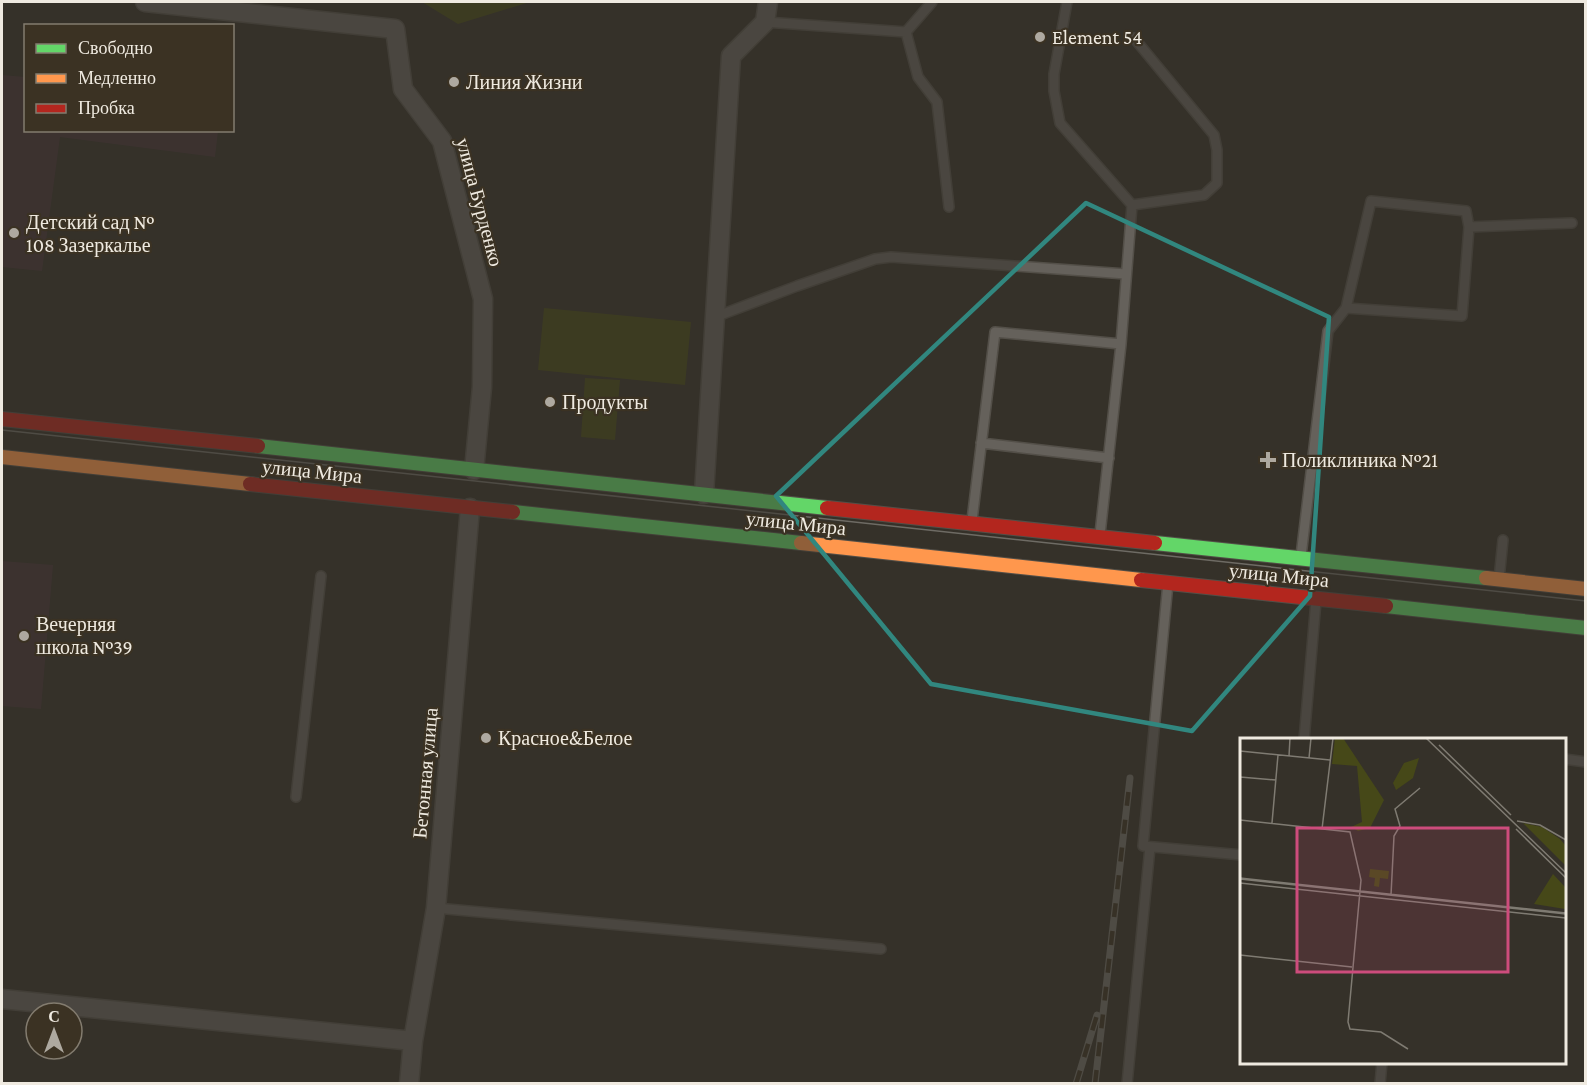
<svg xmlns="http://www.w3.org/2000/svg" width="1587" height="1085" font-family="'Crimson Pro',serif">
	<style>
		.education { fill: #463437 }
		.green { fill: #464818 }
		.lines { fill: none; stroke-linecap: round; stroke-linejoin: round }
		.lane-casing { stroke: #534f48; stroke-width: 12 }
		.street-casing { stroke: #534f48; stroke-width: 21 }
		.fast-casing { stroke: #534f48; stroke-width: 16 }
		.slow-casing { stroke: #534f48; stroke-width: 16 }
		.jam-casing { stroke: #534f48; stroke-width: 16 }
		.lane { stroke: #65615b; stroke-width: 9 }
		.street { stroke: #65615b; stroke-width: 18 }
		.fast { stroke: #63d668; stroke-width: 14 }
		.slow { stroke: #ff974d; stroke-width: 14 }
		.jam { stroke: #b3261e; stroke-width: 14 }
		.tram { stroke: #6e6b64; stroke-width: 1.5 }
		.rail-casing { stroke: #6e6b64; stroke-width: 7 }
		.rail { stroke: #3b3223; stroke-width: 4.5; stroke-dasharray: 14; stroke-linecap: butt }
		.marked { fill: none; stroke: #31877f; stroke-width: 4.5; stroke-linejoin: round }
		.poi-dot { fill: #aea9a0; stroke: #3b3223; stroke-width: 2 }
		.labels { text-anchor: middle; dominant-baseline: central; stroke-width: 4.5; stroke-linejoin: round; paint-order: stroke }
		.poi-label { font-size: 20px; fill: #efeae0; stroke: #3b3223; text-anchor: start }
		.street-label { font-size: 20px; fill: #efeae0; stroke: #3b3223 }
		.inset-road { fill: none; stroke: #7f7b72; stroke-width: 1.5 }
		.view { fill: #cd4c7c; fill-opacity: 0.15; stroke: #cd4c7c; stroke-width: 3 }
		.inset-edge { fill: none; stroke: #efeae0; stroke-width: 3 }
	</style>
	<rect width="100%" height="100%" fill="#353129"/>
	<!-- education -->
	<path class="education" d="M 2,75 L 25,77 L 26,130 L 218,131 L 215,157 L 60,137 L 42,271 L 2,267 Z
		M 2,561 L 53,565 L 41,709 L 2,706 Z"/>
	<!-- green -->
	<path class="green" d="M 422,2 L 530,2 L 458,24 Z
		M 544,308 L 691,322 L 685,385 L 538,370 Z
		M 585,378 L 620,380 L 615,440 L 581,437 Z"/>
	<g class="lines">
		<!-- lane casing -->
		<g class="lane-casing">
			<path id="lane" d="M 1067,2 L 1054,74 L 1054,91 L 1060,123 L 1132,205
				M 765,22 L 906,32 L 918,77 L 937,102 L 949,207
				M 906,32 L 932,2
				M 1346,308 L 1371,201 L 1466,211 L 1469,227
				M 715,317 L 797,286 L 875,259 L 891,257 L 1126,274
				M 1121,344 L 1132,205 L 1204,195 L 1217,183 L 1217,150 L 1214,135 L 1134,38
				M 981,443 L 1109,458
				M 972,520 L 995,332 L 1121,344 L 1100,534
				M 1301,556 L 1328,331 L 1346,308 L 1462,316 L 1469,227 L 1572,223
				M 1499,579 L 1503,540
				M 1168,583 L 1143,846 L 1242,855
				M 1304,740 L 1316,601
				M 1564,759 L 1586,762
				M 296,797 L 321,576
				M 436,908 L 881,949
				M 1127,1084 L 1150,847
				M 1380,1084 L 1382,1062"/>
		</g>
		<!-- street casing -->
		<g class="street-casing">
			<path id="street" d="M 145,2 L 395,29 L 403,89 L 442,141 L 483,299 L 482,387 L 474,470
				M 704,494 L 731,56 L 765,22 L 768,2
				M 2,999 L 413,1041
				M 409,1084 L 413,1041 L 436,908 L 470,508"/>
		</g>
		<!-- fast casing -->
		<g class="fast-casing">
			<path id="fast" d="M 258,446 L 827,508
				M 513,512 L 801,543
				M 1155,543 L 1486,578
				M 1386,606 L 1586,628"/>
		</g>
		<!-- slow casing -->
		<g class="slow-casing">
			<path id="slow" d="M 2,457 L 250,484
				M 801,543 L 1141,580
				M 1486,578 L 1586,589"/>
		</g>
		<!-- jam casing -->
		<g class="jam-casing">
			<path id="jam" d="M 2,419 L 258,446
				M 250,484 L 513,512
				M 827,508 L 1155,543
				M 1141,580 L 1386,606"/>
		</g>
		<!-- lane -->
		<use href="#lane" class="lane"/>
		<!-- street -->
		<use href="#street" class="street"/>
		<!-- fast -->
		<use href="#fast" class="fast"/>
		<!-- slow -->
		<use href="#slow" class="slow"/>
		<!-- jam -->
		<use href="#jam" class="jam"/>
		<!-- tram -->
		<path class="tram" d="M 2,430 L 1586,601"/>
		<!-- rail casing -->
		<g class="rail-casing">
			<path id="rail" d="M 1076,1084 L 1097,1015
				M 1095,1084 L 1130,778"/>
		</g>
		<!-- rail -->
		<use href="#rail" class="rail"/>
	</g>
	<!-- marked area -->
	<path d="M0 0H1587V1085H0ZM 1086,203 L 1329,317 L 1310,596 L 1192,731 L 931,684 L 776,496 Z" fill="#353129" fill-opacity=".55" fill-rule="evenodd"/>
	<path class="marked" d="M 1086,203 L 1329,317 L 1310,596 L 1192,731 L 931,684 L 776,496 Z"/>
	<!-- markers -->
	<g class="poi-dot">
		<circle cx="1040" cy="37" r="6"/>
		<circle cx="454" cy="82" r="6"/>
		<circle cx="14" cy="233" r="6"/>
		<circle cx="550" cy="402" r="6"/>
		<path d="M1265 451h6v6h6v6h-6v6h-6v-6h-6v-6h6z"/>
		<circle cx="24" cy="636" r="6"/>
		<circle cx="486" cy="738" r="6"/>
	</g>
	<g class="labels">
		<!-- poi labels -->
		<g class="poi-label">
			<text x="1052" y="37">Element 54</text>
			<text x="466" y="82">Линия Жизни</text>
			<text x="26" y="222">Детский сад №<tspan x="26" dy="23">108 Зазеркалье</tspan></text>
			<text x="562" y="402">Продукты</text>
			<text x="1282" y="460">Поликлиника №21</text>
			<text x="36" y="624">Вечерняя<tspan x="36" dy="23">школа №39</tspan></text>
			<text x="498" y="738">Красное&amp;Белое</text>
		</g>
		<!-- street labels -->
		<g class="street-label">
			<text transform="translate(480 202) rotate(75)">улица Бурденко</text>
			<text transform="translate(312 471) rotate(6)">улица Мира</text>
			<text transform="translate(796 523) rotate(6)">улица Мира</text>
			<text transform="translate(1279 575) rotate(6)">улица Мира</text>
			<text transform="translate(425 773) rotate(-85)">Бетонная улица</text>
		</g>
	</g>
	<!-- overview -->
	<g transform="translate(1240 738)">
		<rect width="326" height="326" fill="#353129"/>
		<path d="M 95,0 L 103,0 L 144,62 L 130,90 L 118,93 L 111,89 L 122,84 L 117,28 L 92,26 ZM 179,20 L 173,40 L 156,52 L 153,45 L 164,25 ZM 283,85 L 302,89 L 320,101 L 325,107 L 325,127 ZM 130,131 L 149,133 L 148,141 L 140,140 L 139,149 L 134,148 L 135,140 L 129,139 ZM 313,136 L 325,149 L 325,171 L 294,166 Z" fill="#464818"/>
		<path class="inset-road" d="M 186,0 L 326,135M 199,7 L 271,77M 0,13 L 90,22M 49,18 L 50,0M 69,20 L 71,0M 0,39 L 36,42M 0,82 L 110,94 L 121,142 L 108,284 L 110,291 L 141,294 L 168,311M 277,83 L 300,87 L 326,102M 32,85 L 38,17M 82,91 L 93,0M 276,91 L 326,140M 0,140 L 326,175M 0,141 L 326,176M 0,145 L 326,180M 151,157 L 154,98 L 160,88 L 155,71 L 180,50M 0,217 L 112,229"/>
		<path class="view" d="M 57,90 L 268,90 L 268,234 L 57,234 Z"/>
		<rect width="326" height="326" class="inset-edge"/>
	</g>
	<!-- border -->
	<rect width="1587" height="1085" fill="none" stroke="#efeae0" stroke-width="6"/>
	<!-- legend -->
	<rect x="24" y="24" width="210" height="108" fill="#3b3223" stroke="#837c6f" stroke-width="1.5"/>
	<rect x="36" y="44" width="30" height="9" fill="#63d668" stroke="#837c6f" stroke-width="1.5"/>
	<text x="78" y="54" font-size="18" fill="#efeae0">Свободно</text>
	<rect x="36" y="74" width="30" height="9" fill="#ff974d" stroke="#837c6f" stroke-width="1.5"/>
	<text x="78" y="84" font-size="18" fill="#efeae0">Медленно</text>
	<rect x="36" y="104" width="30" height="9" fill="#b3261e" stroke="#837c6f" stroke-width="1.5"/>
	<text x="78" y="114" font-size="18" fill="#efeae0">Пробка</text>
	<!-- north arrow -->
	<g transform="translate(54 1031)"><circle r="28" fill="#3b3223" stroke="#837c6f" stroke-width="1.5"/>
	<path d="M0-4.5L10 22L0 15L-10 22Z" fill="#aea9a0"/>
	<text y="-9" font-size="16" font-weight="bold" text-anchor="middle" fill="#efeae0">С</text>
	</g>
</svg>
